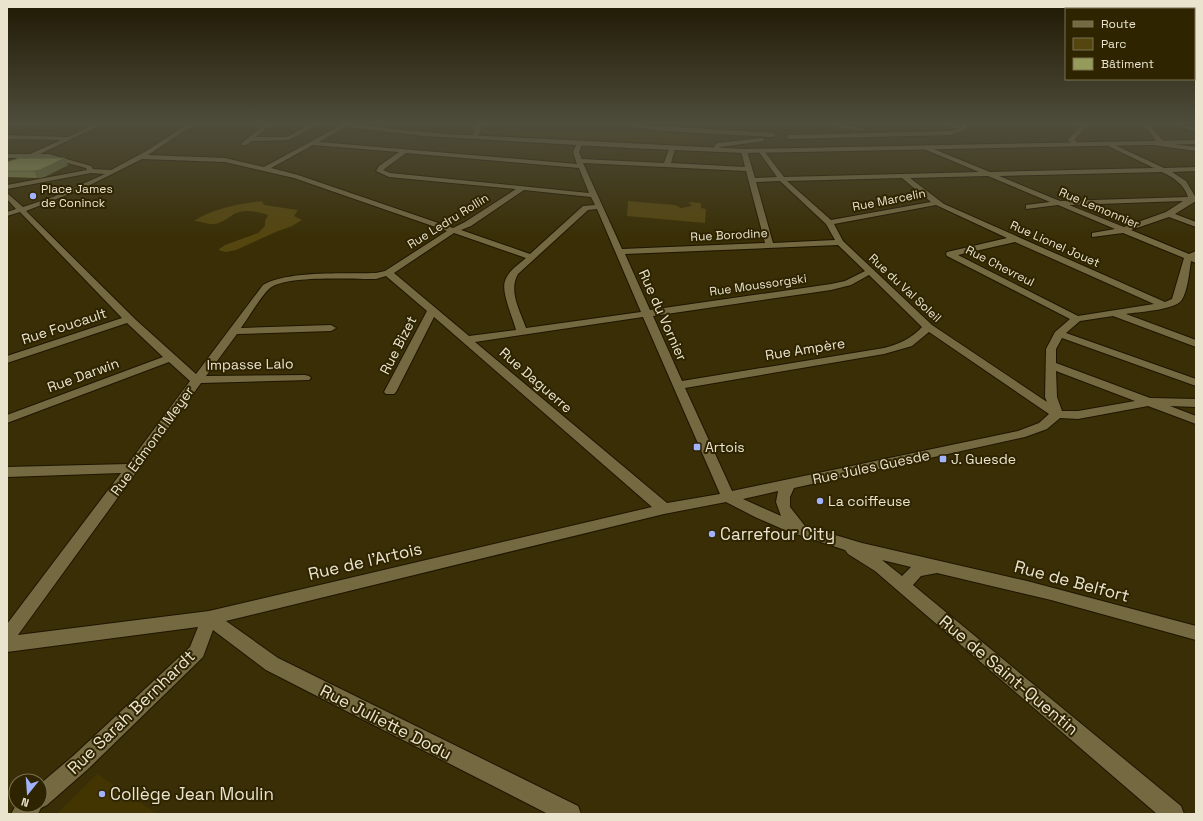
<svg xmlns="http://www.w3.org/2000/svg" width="1203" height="821" font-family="'Space Grotesk',sans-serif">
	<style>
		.built { fill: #423501 }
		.green { fill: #55460f }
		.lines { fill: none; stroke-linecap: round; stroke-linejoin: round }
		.street-casing { stroke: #1e1600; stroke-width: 2 }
		.secondary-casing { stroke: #1e1600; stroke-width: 2 }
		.street { fill: #756942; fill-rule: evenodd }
		.secondary { fill: #756942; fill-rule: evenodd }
		.wall { fill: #80854e }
		.shaded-wall { fill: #686c40 }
		.building { fill: #959b5b; stroke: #686c40 }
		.poi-dot { fill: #a1b3fd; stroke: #2f2400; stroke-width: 1.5 }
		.labels { text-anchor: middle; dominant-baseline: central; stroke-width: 4; stroke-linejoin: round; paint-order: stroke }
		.far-poi-label { font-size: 12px; fill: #eae4cf; stroke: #2f2400; text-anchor: start }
		.far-street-label { font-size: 12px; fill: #eae4cf; stroke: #2f2400 }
		.street-label { font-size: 14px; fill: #eae4cf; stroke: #2f2400 }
		.poi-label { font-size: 14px; fill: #eae4cf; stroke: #2f2400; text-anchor: start }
		.near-poi-label { font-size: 17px; fill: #eae4cf; stroke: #2f2400; text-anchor: start }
		.near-street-label { font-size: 17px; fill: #eae4cf; stroke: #2f2400 }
	</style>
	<rect width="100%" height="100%" fill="#392e05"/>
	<!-- built -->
	<path class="built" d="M 497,123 L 571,127 L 697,134 L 693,146 L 486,134 L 481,133 L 483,124 Z
		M 97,774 L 157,814 L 57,814 Z"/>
	<!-- green -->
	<path class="green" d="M 262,201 L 264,205 L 298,210 L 294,216 L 302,220 L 292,226 L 278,231 L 236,250 L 226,252 L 218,250 L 225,245 L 258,233 L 265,226 L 265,221 L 268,215 C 258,212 244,208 234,214 C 228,218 223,222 215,224 C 210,225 200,221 194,221 C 214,208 239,204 262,201 Z
		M 628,201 L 675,205 L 681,208 L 692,206 L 688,202 L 701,203 L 701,208 L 706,209 L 705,223 L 627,216 Z"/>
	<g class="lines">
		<!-- street casing -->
		<g class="street-casing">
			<path id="street" d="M 7,123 L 43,123 L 36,127 L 7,126 Z
				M 97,123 L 105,123 L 40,154 L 49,154 L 91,166 L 93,169 L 111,170 L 148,150 L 189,123 L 196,123 L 148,155 L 225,158 L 264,167 L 345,123 L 348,125 L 347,126 L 319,142 L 577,164 L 573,152 L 577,143 L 580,141 L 583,143 L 579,152 L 582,159 L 664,163 L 669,149 L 672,147 L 675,149 L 671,163 L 745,167 L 741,151 L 744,149 L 747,151 L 755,178 L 777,177 L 759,152 L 762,150 L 764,151 L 784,177 L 979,172 L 924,149 L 924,147 L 926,146 L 990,172 L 1154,168 L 1104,144 L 1103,143 L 1106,141 L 1164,168 L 1196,167 L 1196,171 L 1172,172 L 1186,181 L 1196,198 L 1196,201 L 1175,214 L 1196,222 L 1196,227 L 1169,217 L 1131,230 L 1189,254 L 1196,251 L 1196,263 L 1191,261 C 1189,273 1188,291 1181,301 C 1174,310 1137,312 1126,314 L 1196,340 L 1196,347 L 1113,316 L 1080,321 L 1066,333 L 1196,379 L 1196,386 L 1062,338 L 1056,349 L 1056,363 L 1150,398 L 1196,399 L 1196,407 L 1170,406 L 1196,416 L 1196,424 L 1148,406 L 1078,419 L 1060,418 L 1047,429 L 1025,437 L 794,488 L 790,497 L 790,507 L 805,526 L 862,543 L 1027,581 L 1196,626 L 1196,640 L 1051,600 L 937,573 L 921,576 L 913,585 L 1181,806 L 1184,814 L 1157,814 L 875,571 L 848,554 L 845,550 L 787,531 L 755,517 L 726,502 L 664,514 L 226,621 L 278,658 L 578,806 L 581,814 L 548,814 L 266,670 L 213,630 L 203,657 L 87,770 L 47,805 L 41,808 L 38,814 L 11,814 L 16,805 L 40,805 L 40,784 L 73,756 L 190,647 L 198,627 L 7,652 L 7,624 L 121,473 L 7,477 L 7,467 L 128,464 L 190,381 L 169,362 L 7,423 L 7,415 L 163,357 L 127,323 L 7,363 L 7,356 L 122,318 L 20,212 L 7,216 L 7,212 L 16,209 L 7,199 L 7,193 L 23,207 L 53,197 L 105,174 L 91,173 L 7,189 L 7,185 L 87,170 L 86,168 L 49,158 L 32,158 L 7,169 L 7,165 L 22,158 L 7,158 L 7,154 L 30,154 L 61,140 L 7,139 L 7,135 L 68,137 ZM 313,145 L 399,152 L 379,166 L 376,171 L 389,177 L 516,189 L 465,222 L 453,228 L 298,175 L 271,168 ZM 406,153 L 579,168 L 589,193 L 390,173 L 383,170 ZM 142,159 L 225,162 L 294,178 L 447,231 L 385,271 L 376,273 C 346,274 288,270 263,285 L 196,374 L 136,320 L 26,211 L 82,189 ZM 583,163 L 746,171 L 765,243 L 622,249 ZM 1162,172 C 1174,178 1184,184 1188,197 L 1060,201 L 999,176 ZM 988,176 L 1050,202 L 1026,205 L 1026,209 L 1058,205 L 1115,229 L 1092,233 L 1092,237 L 1123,233 L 1184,258 L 1172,299 L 1165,302 L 944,204 L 910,178 ZM 902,178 L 931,202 L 831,220 L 787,181 ZM 780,181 L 826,224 L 835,240 L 773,243 L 756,182 ZM 524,190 L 591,197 L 595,205 L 583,206 L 530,254 L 461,230 L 471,226 ZM 1183,201 L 1166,212 L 1124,227 L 1069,205 ZM 936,205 L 1007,238 L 947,252 L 946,254 L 947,256 L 1070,319 L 1055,332 L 1046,349 L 1045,397 L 1047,402 L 932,325 L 843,241 L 834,224 ZM 597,209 L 641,312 L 526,328 C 520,311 508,291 518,274 L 588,210 ZM 454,233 L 526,258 C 518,265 508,271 505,281 C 501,292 513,318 516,330 L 469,336 L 394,273 ZM 1015,242 L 1154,304 L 1078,316 L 958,255 ZM 838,245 L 865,271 L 845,281 L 831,284 L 650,310 L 625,254 ZM 869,275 L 922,327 C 911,339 899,344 884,348 L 682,381 L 653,316 L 831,290 L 851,285 ZM 386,276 L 427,311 L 384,392 L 386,394 L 394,394 L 396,392 L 434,317 L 652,507 L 209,611 L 18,635 L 201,383 L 309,380 L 311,378 L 309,376 L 305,375 L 206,376 L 237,334 L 331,331 L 336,328 L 331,325 L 241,328 C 249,317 261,296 270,288 C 286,275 353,279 376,279 ZM 643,317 L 720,494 L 667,503 L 475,342 ZM 929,332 L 1049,414 L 1039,423 L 1018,431 L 732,491 L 685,388 L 884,354 L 912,346 ZM 1056,371 L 1135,401 L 1078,411 L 1062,411 L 1057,397 ZM 778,491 L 776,502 L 781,516 L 743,499 ZM 882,560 L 911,567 L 902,576 Z
				M 266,123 L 273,123 L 256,137 L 286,137 L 314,123 L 321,123 L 289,140 L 252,141 L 246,145 L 242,145 L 242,143 Z
				M 476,123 L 482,123 L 480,133 L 474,139 L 471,137 L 474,133 Z
				M 609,123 L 773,133 L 776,135 L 773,137 L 662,131 Z
				M 813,123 L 830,123 L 865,129 L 862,131 Z
				M 926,123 L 946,123 L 961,126 L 958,128 Z
				M 963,123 L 969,123 L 965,130 L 950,135 L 789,139 L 786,137 L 789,135 L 950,131 L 961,128 Z
				M 1060,123 L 1084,123 L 1085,125 L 1082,132 L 1074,140 L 1079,143 L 1079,145 L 1075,145 L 1067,140 L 1077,130 L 1078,126 Z
				M 1142,123 L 1148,123 L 1165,143 L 1196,147 L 1196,151 L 1146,144 L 1145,143 L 1148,141 L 1158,143 Z
				M 762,138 L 764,139 L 764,141 L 720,147 L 715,152 L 712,150 L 716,144 L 718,143 Z"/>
		</g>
		<!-- secondary casing -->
		<g class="secondary-casing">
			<path id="secondary" d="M 331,123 L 345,123 L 401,130 L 446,134 L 744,149 L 1196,140 L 1196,144 L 744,153 L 629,148 L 424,136 L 356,128 Z
				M 1165,123 L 1176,123 L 1196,127 L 1196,131 Z"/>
		</g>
		<!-- street -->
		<use href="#street" class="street"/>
		<!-- secondary -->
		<use href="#secondary" class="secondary"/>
	</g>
	<!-- wall -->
	<path class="wall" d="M 7,162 L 68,165 L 44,177 L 37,178 L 7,177 Z"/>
	<!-- shaded-wall -->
	<path class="shaded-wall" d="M 65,158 L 68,165 L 44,177 L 37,178 L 34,171 Z"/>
	<!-- building -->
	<path class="building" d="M 19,158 L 65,158 L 40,170 L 34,171 L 7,171 L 7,162 Z"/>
	<!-- sky -->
	<linearGradient id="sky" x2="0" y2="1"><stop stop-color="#1f1903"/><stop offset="0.52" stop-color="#4e4c3b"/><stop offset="1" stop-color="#4e4c3b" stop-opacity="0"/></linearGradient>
	<rect width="1203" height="238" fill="url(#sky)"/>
	<!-- markers -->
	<g class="poi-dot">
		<circle cx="33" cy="196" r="4"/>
		<rect x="693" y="443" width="8" height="8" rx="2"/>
		<rect x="939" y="455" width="8" height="8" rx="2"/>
		<circle cx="820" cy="501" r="4"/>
		<circle cx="712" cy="534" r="4"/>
		<circle cx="102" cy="794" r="4"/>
	</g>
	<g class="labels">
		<!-- far-poi labels -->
		<g class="far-poi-label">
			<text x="41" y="189">Place James<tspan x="41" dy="14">de Coninck</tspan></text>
		</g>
		<!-- far-street labels -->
		<g class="far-street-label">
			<text transform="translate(889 200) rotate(-11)">Rue Marcelin</text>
			<text transform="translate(1099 208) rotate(23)">Rue Lemonnier</text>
			<text transform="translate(448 221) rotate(-32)">Rue Ledru Rollin</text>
			<text transform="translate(729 235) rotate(-3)">Rue Borodine</text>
			<text transform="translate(1055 244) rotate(24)">Rue Lionel Jouet</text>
			<text transform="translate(1000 266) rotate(27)">Rue Chevreul</text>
			<text transform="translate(758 285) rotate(-8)">Rue Moussorgski</text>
			<text transform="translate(905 288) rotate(43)">Rue du Val Soleil</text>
		</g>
		<!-- street labels -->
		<g class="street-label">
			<text transform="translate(663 315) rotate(66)">Rue du Vornier</text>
			<text transform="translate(64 326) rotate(-18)">Rue Foucault</text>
			<text transform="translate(398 345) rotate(-63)">Rue Bizet</text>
			<text transform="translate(805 349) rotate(-9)">Rue Ampère</text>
			<text transform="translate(250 364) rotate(-1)">Impasse Lalo</text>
			<text transform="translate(83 375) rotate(-20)">Rue Darwin</text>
			<text transform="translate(536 380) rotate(41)">Rue Daguerre</text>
			<text transform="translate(152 441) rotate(-54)">Rue Edmond Meyer</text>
			<text transform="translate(871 467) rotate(-12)">Rue Jules Guesde</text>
		</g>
		<!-- poi labels -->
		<g class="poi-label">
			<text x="705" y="447">Artois</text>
			<text x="951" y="459">J. Guesde</text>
			<text x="828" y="501">La coiffeuse</text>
		</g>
		<!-- near-poi labels -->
		<g class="near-poi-label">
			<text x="720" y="534">Carrefour City</text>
			<text x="110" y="794">Collège Jean Moulin</text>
		</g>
		<!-- near-street labels -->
		<g class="near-street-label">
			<text transform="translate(365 561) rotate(-13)">Rue de l'Artois</text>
			<text transform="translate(1072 581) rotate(15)">Rue de Belfort</text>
			<text transform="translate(1009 675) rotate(40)">Rue de Saint-Quentin</text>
			<text transform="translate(131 712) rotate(-44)">Rue Sarah Bernhardt</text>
			<text transform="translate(386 722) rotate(27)">Rue Juliette Dodu</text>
		</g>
	</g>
	<!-- border -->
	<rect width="1203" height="821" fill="none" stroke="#eae4cf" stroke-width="16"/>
	<!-- legend -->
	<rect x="1065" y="8" width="130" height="72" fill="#2f2400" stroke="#7a7153"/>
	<rect x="1073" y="21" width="20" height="6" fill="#756942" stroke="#7a7153"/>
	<text x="1101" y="28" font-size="12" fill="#eae4cf">Route</text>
	<rect x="1073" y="38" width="20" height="12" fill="#55460f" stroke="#7a7153"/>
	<text x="1101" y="48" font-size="12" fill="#eae4cf">Parc</text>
	<rect x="1073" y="58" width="20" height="12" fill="#959b5b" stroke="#7a7153"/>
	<text x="1101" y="68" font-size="12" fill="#eae4cf">Bâtiment</text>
	<!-- north arrow -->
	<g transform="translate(28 793) rotate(197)"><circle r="19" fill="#2f2400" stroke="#7a7153"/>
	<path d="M0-3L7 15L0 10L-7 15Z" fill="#a1b3fd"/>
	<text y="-6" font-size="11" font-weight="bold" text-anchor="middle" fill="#eae4cf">N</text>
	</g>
</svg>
